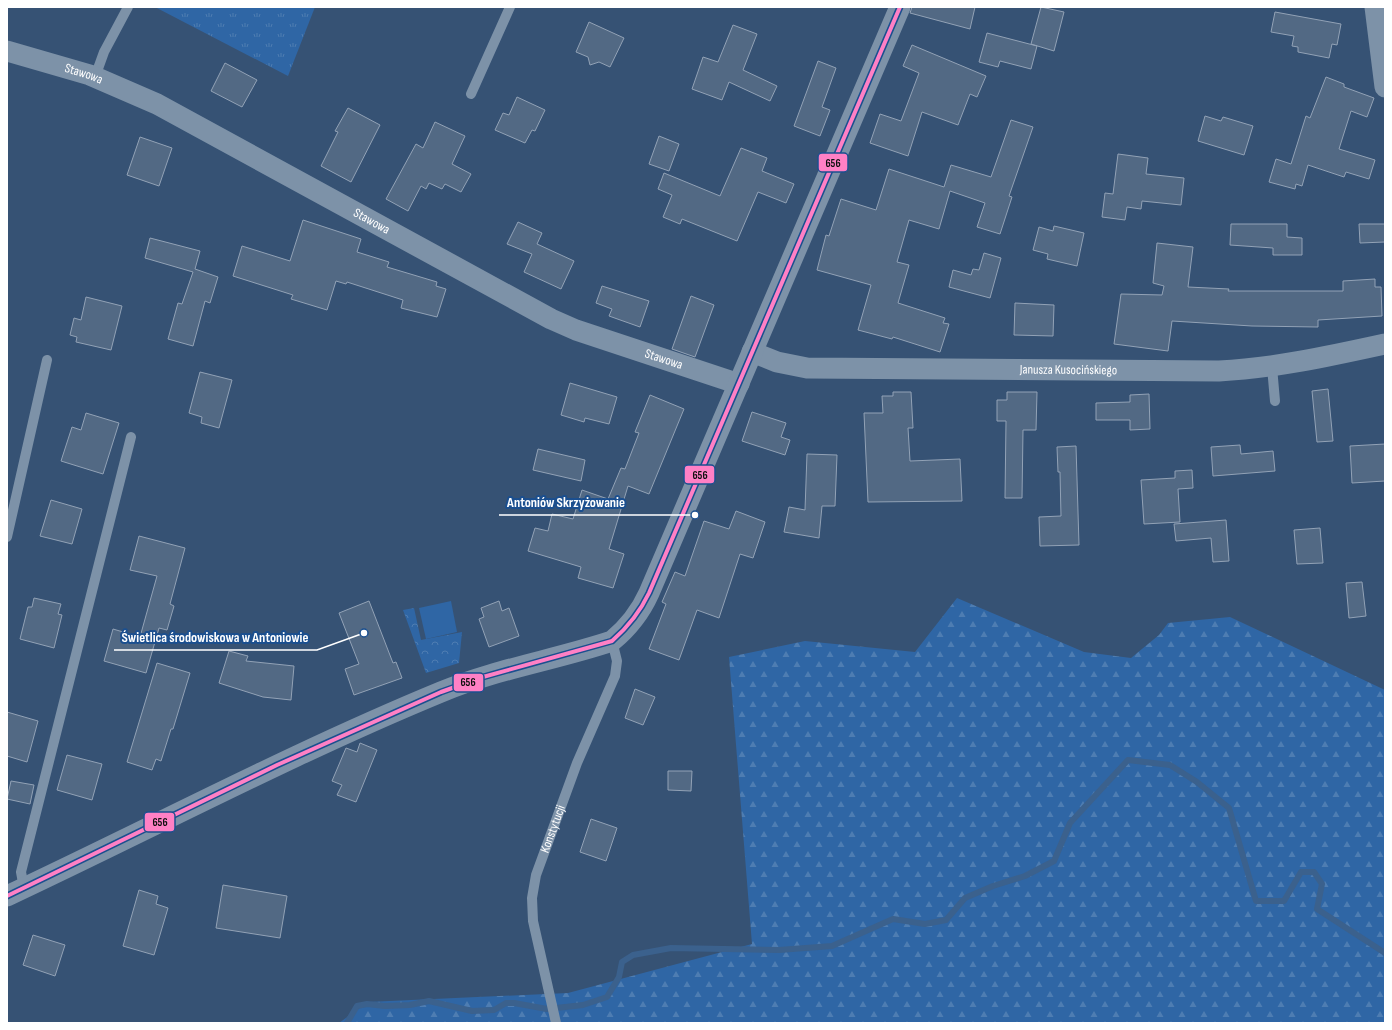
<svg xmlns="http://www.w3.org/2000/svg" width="1392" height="1030" font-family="'Sofia Sans Condensed',sans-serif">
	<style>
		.grass { fill: url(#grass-tufts) }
		.forest { fill: url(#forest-firs) }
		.park { fill: url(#park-crowns) }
		.pitch { fill: #2f66a5 }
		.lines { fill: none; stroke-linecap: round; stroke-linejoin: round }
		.stream { stroke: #3b618d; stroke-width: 6 }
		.building { fill: #526984; stroke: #92a2b6 }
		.service { stroke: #7d92a8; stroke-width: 10 }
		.minor { stroke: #7d92a8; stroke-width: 21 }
		.bus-1-casing { stroke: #1b4f8f; stroke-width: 7 }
		.bus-1 { stroke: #ff80c5; stroke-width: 4 }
		.labels { text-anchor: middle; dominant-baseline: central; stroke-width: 4; stroke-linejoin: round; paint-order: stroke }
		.street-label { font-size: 13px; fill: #fff; stroke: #1b4f8f }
		.leader { fill: none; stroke: #fff; stroke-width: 1.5 }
		.callout-dot { fill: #fff; stroke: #1b4f8f; stroke-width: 1.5 }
		.callout-label { font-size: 14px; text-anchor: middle; font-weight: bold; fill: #fff; stroke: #1b4f8f; stroke-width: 4; stroke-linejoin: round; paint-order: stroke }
		.line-badge { stroke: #1b4f8f; stroke-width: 1.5 }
		.pale-badge-label { font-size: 11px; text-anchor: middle; font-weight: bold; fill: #111 }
	</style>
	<defs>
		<pattern id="grass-tufts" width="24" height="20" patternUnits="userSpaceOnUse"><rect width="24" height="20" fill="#2f66a5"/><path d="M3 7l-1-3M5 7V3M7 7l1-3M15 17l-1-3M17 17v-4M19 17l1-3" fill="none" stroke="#4e7db2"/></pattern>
		<pattern id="forest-firs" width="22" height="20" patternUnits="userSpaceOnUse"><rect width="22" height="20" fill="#2f66a5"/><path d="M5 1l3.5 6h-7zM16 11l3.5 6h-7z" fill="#4e7db2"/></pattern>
		<pattern id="park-crowns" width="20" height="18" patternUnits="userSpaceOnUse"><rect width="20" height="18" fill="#2f66a5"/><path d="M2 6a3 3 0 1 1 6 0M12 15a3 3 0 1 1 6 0" fill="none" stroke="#4e7db2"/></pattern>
	</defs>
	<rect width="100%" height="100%" fill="#365274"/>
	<!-- grass -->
	<path class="grass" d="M 155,7 L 315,7 L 288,76 Z"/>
	<!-- forest -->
	<path class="forest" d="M 957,598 L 1084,652 L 1131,658 L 1159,635 L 1168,623 L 1230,617 L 1385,690 L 1385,1023 L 339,1023 L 368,1002 L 568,993 L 752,944 L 729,657 L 805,641 L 915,652 Z"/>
	<!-- park -->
	<path class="park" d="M 414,608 L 421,640 L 462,632 L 459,663 L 426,673 L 403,610 Z"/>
	<!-- pitch -->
	<path class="pitch" d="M 451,601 L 457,632 L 426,639 L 419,608 Z"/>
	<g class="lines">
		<!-- stream -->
		<path class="stream" d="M 347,1023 L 357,1006 L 367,1004 L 385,1006 L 410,1005 L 429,1001 L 472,1011 L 494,1010 L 506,1003 L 514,1003 L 547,1009 L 583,1005 L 607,997 L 619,977 L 622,962 L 633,955 L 671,948 L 779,950 L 832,946 L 893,919 L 925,924 L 946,920 L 965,898 L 993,886 L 1025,876 L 1054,861 L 1070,823 L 1128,760 L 1170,765 L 1197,782 L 1229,808 L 1256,901 L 1284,901 L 1301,872 L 1314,872 L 1322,884 L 1317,909 L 1385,953"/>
	</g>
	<!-- building -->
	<path class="building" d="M 912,7 L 975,7 L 970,29 L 910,13 Z
		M 1041,7 L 1064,12 L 1054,51 L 1031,44 Z
		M 1275,12 L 1341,24 L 1337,45 L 1332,44 L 1329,58 L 1298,52 L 1298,47 L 1292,46 L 1294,36 L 1271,32 Z
		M 589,22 L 624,38 L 610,67 L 599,62 L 590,65 L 588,57 L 576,52 Z
		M 733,25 L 757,34 L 743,70 L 777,86 L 770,101 L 729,82 L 722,100 L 692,89 L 703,57 L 718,62 Z
		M 987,33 L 1037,46 L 1031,69 L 1000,61 L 998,67 L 979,62 Z
		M 912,45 L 986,76 L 977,97 L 970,94 L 958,125 L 922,112 L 908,156 L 870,143 L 880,114 L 901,121 L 919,73 L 903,66 Z
		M 818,61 L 836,68 L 822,107 L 830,110 L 820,136 L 794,126 Z
		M 225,63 L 257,80 L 242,107 L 211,91 Z
		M 1326,77 L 1344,84 L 1344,87 L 1374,98 L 1367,117 L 1351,111 L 1339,149 L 1375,160 L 1369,179 L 1346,172 L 1344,177 L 1308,165 L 1302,186 L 1296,184 L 1295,189 L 1269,182 L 1276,159 L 1291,164 L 1306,116 L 1310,118 Z
		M 517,97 L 545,110 L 535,131 L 532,130 L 525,143 L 495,130 L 503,113 L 509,115 Z
		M 348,108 L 380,125 L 351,182 L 321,166 L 338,132 L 335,131 Z
		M 1205,116 L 1221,121 L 1223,117 L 1253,126 L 1244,155 L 1198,141 Z
		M 1011,120 L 1033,127 L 1009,196 L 1012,197 L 1000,234 L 977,227 L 985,203 L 950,191 L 939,229 L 909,220 L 897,262 L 909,265 L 898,303 L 945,318 L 943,323 L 949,324 L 940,352 L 893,337 L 892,339 L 858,330 L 871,285 L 817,270 L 826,235 L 829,236 L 841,199 L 876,210 L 889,169 L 944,187 L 951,165 L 991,177 Z
		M 435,122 L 465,136 L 452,164 L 471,174 L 461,192 L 445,184 L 442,189 L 429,183 L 426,189 L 421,186 L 408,211 L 386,199 L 416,144 L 423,148 Z
		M 659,136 L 679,144 L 669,171 L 649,164 Z
		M 140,137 L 172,148 L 159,186 L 127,175 Z
		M 741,148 L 767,158 L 762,171 L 794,184 L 786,203 L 758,192 L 737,241 L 682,219 L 680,224 L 663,217 L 672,195 L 658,189 L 664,173 L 720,196 Z
		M 1118,154 L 1148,158 L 1146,174 L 1184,178 L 1181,205 L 1142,201 L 1141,209 L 1127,207 L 1125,220 L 1102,217 L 1105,193 L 1113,194 Z
		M 303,220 L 361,239 L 357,252 L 389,262 L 387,267 L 437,282 L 436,286 L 446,289 L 437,317 L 401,308 L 403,300 L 347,282 L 346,284 L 336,281 L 327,310 L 291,299 L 293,295 L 233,276 L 242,246 L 290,261 Z
		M 518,222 L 542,233 L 537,244 L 574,261 L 561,289 L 524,272 L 532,254 L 507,244 Z
		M 1231,224 L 1287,224 L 1287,237 L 1302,238 L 1302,255 L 1273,255 L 1273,248 L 1230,245 Z
		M 1359,224 L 1385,224 L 1385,242 L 1360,243 Z
		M 1054,226 L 1084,233 L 1077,266 L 1047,259 L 1048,254 L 1033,250 L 1039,227 L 1053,231 Z
		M 150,238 L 200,251 L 195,269 L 218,277 L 210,303 L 205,301 L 193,346 L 168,339 L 178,303 L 182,304 L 193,272 L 145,258 Z
		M 1157,243 L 1193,247 L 1188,287 L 1229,289 L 1228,291 L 1343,291 L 1343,281 L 1375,279 L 1375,287 L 1381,287 L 1382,316 L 1318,320 L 1318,327 L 1252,326 L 1172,321 L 1168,351 L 1114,344 L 1121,294 L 1162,295 L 1164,286 L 1153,283 Z
		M 984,253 L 1001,258 L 990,298 L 949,287 L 953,270 L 971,275 L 973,269 L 979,270 Z
		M 602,286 L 649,301 L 640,327 L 609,316 L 612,309 L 596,303 Z
		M 691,296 L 714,305 L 695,357 L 672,349 Z
		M 86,297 L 122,306 L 111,350 L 76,342 L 77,337 L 70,335 L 74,318 L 81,320 Z
		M 1015,303 L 1054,305 L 1053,336 L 1014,335 Z
		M 200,372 L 232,380 L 219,428 L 201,423 L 202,417 L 189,413 Z
		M 570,383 L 617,397 L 609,424 L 585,418 L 584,422 L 561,415 Z
		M 1328,389 L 1333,441 L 1317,442 L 1312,391 Z
		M 893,392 L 911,392 L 913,428 L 908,428 L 910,461 L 960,459 L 962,501 L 868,502 L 864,413 L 883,413 L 882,396 L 893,396 Z
		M 1007,392 L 1037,392 L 1036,430 L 1023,430 L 1022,498 L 1005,498 L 1006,421 L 997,421 L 997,400 L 1007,400 Z
		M 1149,394 L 1150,429 L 1130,430 L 1130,420 L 1096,420 L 1096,403 L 1130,402 L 1130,395 Z
		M 650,395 L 684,409 L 649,494 L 628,486 L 609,549 L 624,554 L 613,588 L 578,578 L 581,567 L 528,551 L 535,528 L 548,531 L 552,514 L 573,519 L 582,490 L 608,499 L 621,468 L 625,469 L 639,433 L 635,432 Z
		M 752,412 L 786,423 L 781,437 L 790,440 L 785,455 L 742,441 Z
		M 86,413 L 119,423 L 103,474 L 61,461 L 72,427 L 81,430 Z
		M 1385,444 L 1385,481 L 1352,483 L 1350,446 Z
		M 1240,445 L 1241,454 L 1273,451 L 1275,471 L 1213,476 L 1211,447 Z
		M 1076,446 L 1079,545 L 1040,546 L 1039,517 L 1061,516 L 1060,472 L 1058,472 L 1057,447 Z
		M 538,449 L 585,460 L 581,481 L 533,470 Z
		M 807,454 L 837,455 L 835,506 L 822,506 L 819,538 L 784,532 L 789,507 L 805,510 Z
		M 1192,470 L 1193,488 L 1178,489 L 1180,522 L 1144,524 L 1141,480 L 1175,478 L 1175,471 Z
		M 51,500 L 82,509 L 72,544 L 40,536 Z
		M 736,511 L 765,522 L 753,558 L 740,554 L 719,618 L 697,610 L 679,660 L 649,649 L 666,604 L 662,602 L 675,572 L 685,576 L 704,521 L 729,529 Z
		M 1226,520 L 1229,561 L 1213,562 L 1211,538 L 1176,541 L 1174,524 Z
		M 1320,528 L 1323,563 L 1297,564 L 1294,530 Z
		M 139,536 L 185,548 L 170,604 L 174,606 L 167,630 L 159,628 L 146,673 L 104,661 L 113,629 L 140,637 L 157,576 L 130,570 Z
		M 1362,582 L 1366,616 L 1349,618 L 1346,583 Z
		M 34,598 L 61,604 L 58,614 L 62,615 L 54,648 L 20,639 L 28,607 L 32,607 Z
		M 369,601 L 393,663 L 396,662 L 402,678 L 354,695 L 345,669 L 359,664 L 339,613 Z
		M 499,601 L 502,611 L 509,608 L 519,636 L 489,647 L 479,619 L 484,617 L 481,608 Z
		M 229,651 L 248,656 L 246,661 L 294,666 L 291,700 L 263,697 L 219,683 Z
		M 157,663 L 190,673 L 173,729 L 171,729 L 161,761 L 156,759 L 152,770 L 127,762 Z
		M 635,689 L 655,697 L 643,725 L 625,718 Z
		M 7,712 L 38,721 L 27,762 L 7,756 Z
		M 360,743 L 377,750 L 356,802 L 337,795 L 342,785 L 332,781 L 346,748 L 357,752 Z
		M 67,755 L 102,764 L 92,800 L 57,790 Z
		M 668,771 L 692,771 L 691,791 L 668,790 Z
		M 11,781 L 34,785 L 30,804 L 7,799 Z
		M 591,819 L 617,828 L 606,861 L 580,852 Z
		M 223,885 L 287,896 L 280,938 L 216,928 Z
		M 139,890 L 158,896 L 156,904 L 168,908 L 154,955 L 123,946 Z
		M 33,935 L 65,945 L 55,976 L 23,965 Z"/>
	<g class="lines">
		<!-- service -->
		<g class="service">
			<path d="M 95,77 L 104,52 L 128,7"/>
			<path d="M 471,94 L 510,7"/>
			<path d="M 1272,367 L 1275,401"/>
			<path d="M 7,537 L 47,360"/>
			<path d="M 24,888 L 21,872 L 131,437"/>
			<path id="s1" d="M 556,1023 L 533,921 L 532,898 L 536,875 L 577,763 L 615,676 L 617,661 L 612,641"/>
		</g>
		<!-- minor -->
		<g class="minor">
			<path d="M 1375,7 L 1385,87"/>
			<path id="s2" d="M 7,51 L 90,75 L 157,104 L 551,319 L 576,330 L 739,384"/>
			<path id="s3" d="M 752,352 L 777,362 L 807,368 L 1219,371 C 1276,368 1330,356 1385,344"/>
			<path d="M 7,896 C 152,828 293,753 441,692 C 496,669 555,660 612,641 C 629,627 640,613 649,593 L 900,7"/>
		</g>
		<!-- bus-1 casing -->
		<g class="bus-1-casing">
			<path id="bus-1" d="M 7,896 L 277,765 L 441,692 L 483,677 L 612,641 C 628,627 640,612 649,593 L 900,7"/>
		</g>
		<!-- bus-1 -->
		<use href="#bus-1" class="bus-1"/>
	</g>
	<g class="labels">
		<!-- street labels -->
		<g class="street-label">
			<text stroke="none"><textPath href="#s2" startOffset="80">Stawowa</textPath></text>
			<text stroke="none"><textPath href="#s2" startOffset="404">Stawowa</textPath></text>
			<text stroke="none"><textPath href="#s2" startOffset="728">Stawowa</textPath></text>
			<text stroke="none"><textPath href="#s3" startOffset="319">Janusza Kusocińskiego</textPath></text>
			<text stroke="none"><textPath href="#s1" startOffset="200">Konstytucji</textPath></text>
		</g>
	</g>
	<!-- callouts -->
	<path class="leader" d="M695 515L633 515H499M364 633L317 650H114"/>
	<g class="callout-dot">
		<circle cx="695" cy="515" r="4"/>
		<circle cx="364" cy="633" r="4"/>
	</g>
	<g class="callout-label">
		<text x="566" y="507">Antoniów Skrzyżowanie</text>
		<text x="215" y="642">Świetlica środowiskowa w Antoniowie</text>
	</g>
	<g class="line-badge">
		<rect x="818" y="153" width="30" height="19" rx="4" fill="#ff80c5"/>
		<rect x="684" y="465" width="31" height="19" rx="4" fill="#ff80c5"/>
		<rect x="453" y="673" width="31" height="19" rx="4" fill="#ff80c5"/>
		<rect x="144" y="812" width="31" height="20" rx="4" fill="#ff80c5"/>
	</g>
	<g class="pale-badge-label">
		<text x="833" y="167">656</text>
		<text x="700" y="479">656</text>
		<text x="468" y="686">656</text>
		<text x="160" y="826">656</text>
	</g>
	<!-- border -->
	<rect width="1392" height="1030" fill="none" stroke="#ffffff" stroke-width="16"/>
</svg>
